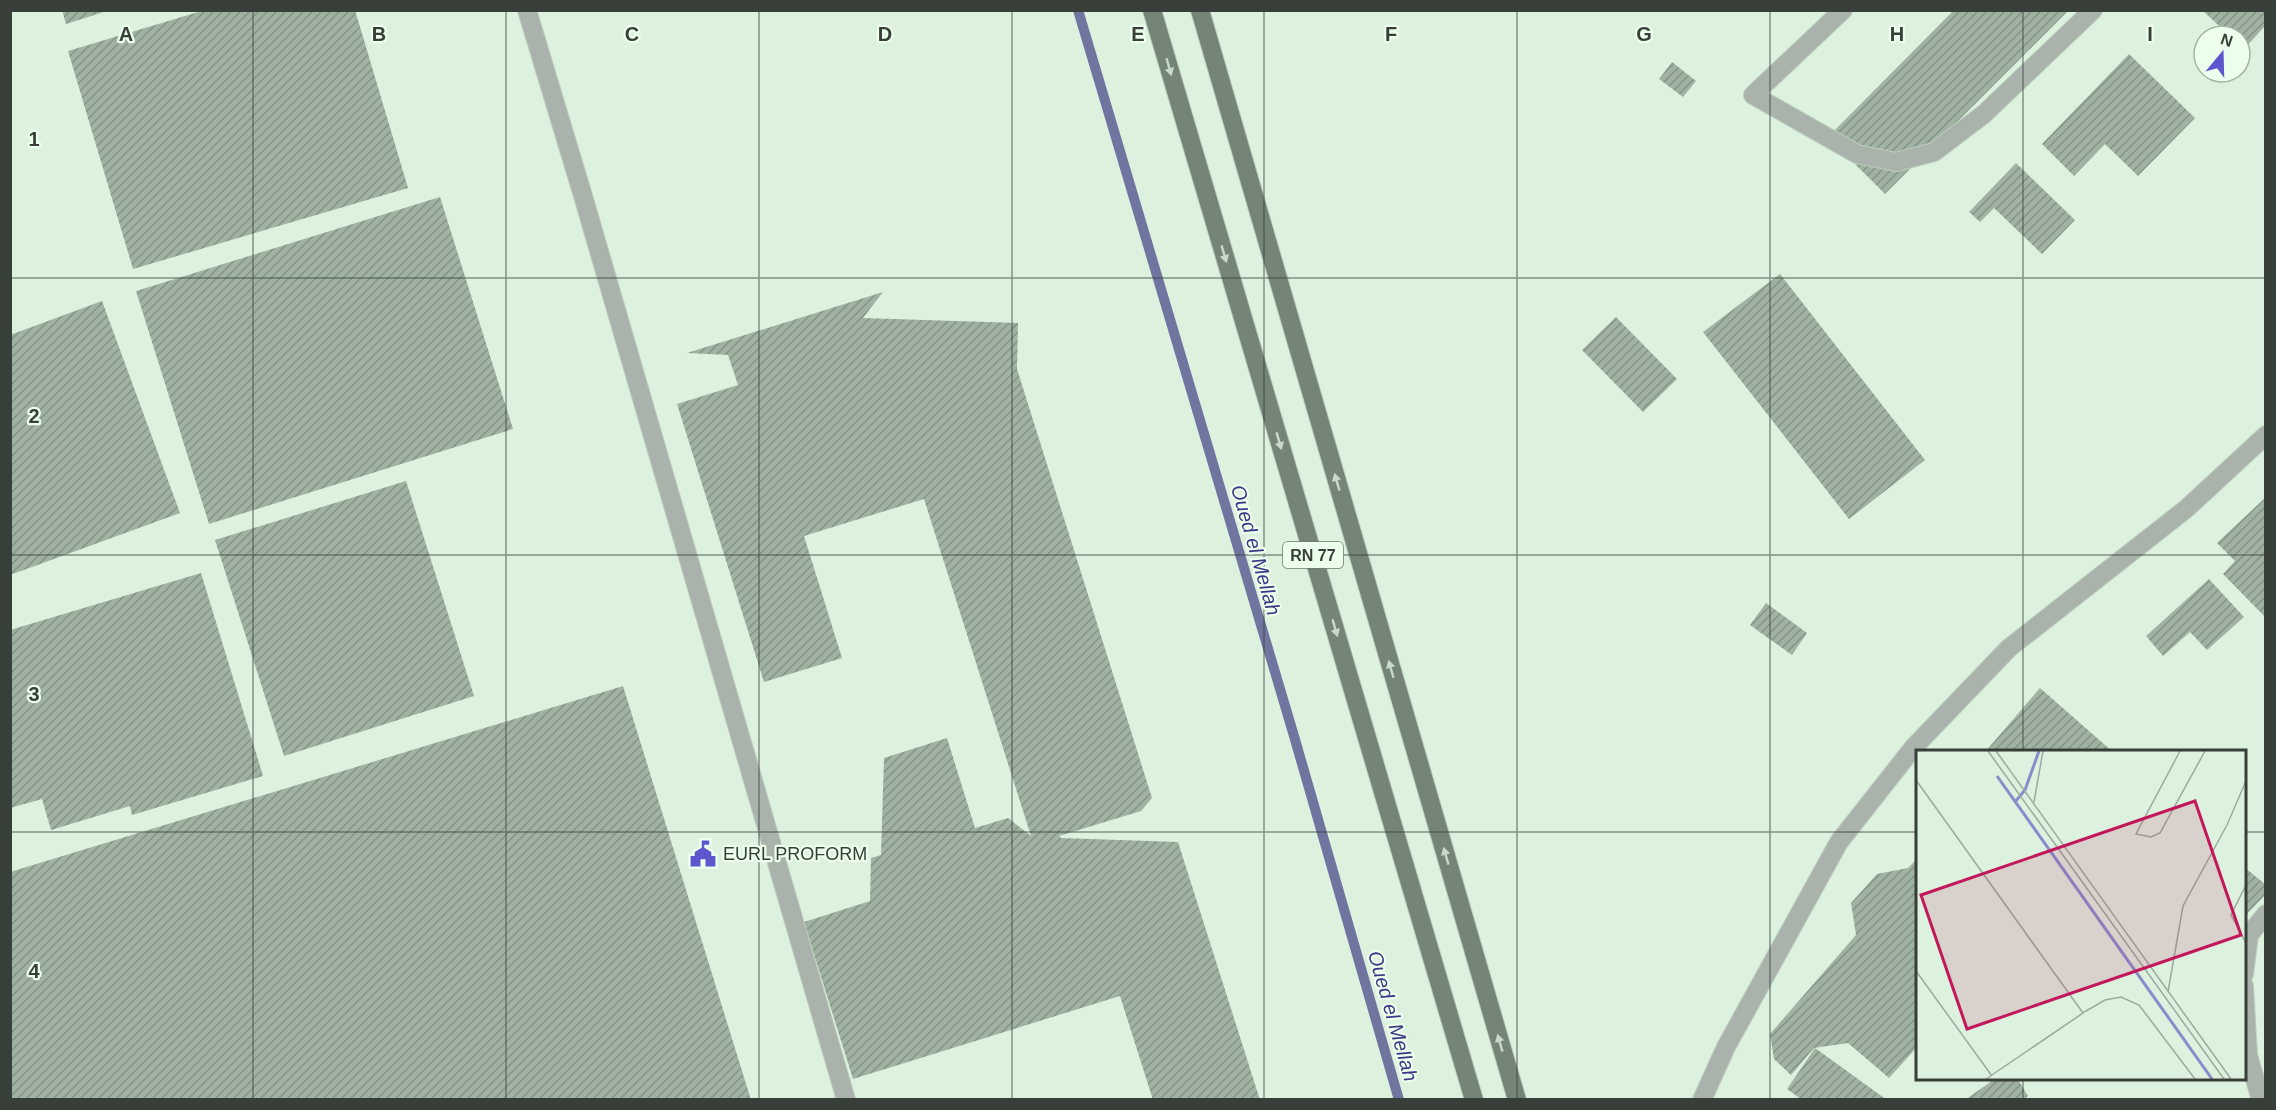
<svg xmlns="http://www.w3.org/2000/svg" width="2276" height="1110" font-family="Arial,sans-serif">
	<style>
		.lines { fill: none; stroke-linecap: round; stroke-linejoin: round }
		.stream { stroke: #7075a0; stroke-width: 10 }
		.building { fill: url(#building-hatch) }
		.minor-casing { stroke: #bccdbe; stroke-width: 20 }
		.major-casing { stroke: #bccdbe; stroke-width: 20 }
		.minor { stroke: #aab3ab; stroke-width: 18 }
		.major { stroke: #748476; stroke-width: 18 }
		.oneway { fill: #c7dac9 }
		.grid { fill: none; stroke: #373f38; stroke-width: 1.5; stroke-opacity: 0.55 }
		.labels { text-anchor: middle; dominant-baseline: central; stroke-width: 4.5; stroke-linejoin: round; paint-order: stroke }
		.shield { fill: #ebffec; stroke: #6d796e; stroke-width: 1.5 }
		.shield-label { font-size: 16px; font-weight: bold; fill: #373f38 }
		.poi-label { font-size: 18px; fill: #373f38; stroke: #ebffec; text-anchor: start }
		.water-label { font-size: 20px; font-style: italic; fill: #3c3887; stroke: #ebffec }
		.inset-river { fill: none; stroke: #888ccd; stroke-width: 3 }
		.inset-road { fill: none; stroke: #9baa9c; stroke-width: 1.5 }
		.view { fill: #c2185b; fill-opacity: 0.15; stroke: #c2185b; stroke-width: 3 }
		.inset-edge { fill: none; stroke: #373f38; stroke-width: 3 }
		.grid-label { font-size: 20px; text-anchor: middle; font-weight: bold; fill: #373f38; stroke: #ebffec; stroke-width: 4.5; stroke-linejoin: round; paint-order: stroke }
	</style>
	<defs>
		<pattern id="building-hatch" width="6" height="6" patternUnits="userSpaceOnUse" patternTransform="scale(1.5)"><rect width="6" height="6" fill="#a0b3a2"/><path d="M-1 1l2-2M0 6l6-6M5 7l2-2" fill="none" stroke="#839385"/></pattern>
	</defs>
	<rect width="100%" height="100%" fill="#ddf1df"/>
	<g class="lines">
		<!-- stream -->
		<path class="stream" d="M 1078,10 L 1294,736 L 1399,1100"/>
	</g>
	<!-- building -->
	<path class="building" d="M 62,10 L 106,10 L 107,11 L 66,24 Z
		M 205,10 L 355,10 L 408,188 L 133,269 L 68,51 Z
		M 1954,10 L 2069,10 L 1885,194 L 1828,137 Z
		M 2202,10 L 2266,10 L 2266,25 L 2244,49 L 2240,45 L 2240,36 L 2230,36 Z
		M 2129,54 L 2195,118 L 2138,176 L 2105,144 L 2074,176 L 2042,144 Z
		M 1672,62 L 1696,81 L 1683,97 L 1659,79 Z
		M 2016,163 L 2075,220 L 2042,254 L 1994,208 L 1980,222 L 1969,212 Z
		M 440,197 L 513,429 L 209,524 L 136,291 Z
		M 1780,274 L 1925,460 L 1849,519 L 1703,332 Z
		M 883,292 L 863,318 L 1018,323 L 1017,369 L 1152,798 L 1141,811 L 1059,836 L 1061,838 L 1178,842 L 1260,1100 L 1153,1100 L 1120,996 L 853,1079 L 804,922 L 870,901 L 871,858 L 881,855 L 884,758 L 947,738 L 975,828 L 1008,818 L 1031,836 L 924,499 L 804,536 L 842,658 L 764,682 L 677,404 L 738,385 L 728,355 L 687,353 Z
		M 102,301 L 180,513 L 10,575 L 10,335 Z
		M 1616,317 L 1677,379 L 1643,412 L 1582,350 Z
		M 406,481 L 474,696 L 284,756 L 215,540 Z
		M 2266,497 L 2266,618 L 2223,574 L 2235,561 L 2217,543 Z
		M 201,573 L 263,776 L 132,815 L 130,806 L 51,830 L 42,799 L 10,808 L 10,630 Z
		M 2209,579 L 2244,617 L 2207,650 L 2190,632 L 2163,656 L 2146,636 Z
		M 1766,603 L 1807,633 L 1792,655 L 1750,625 Z
		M 623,686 L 751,1100 L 10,1100 L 10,872 Z
		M 2040,688 L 2113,752 L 1985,752 Z
		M 1918,858 L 1918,1046 L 1889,1078 L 1848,1043 L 1814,1048 L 1791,1075 L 1774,1059 L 1770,1034 L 1856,935 L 1851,903 L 1877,874 L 1908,868 Z
		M 2244,867 L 2266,885 L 2266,894 L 2244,917 Z
		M 1815,1048 L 1887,1100 L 1802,1100 L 1787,1089 Z
		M 1996,1078 L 2017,1078 L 2028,1096 L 2023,1100 L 1965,1100 Z"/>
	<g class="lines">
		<!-- minor casing -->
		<g class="minor-casing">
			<path id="minor" d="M 527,10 L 583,196 L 846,1100
				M 1843,10 L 1753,95 L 1857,154 L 1896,162 L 1934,152 L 1984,114 L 2093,10
				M 2244,974 L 2249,935 L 2266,914
				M 2244,986 L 2248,1055 L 2261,1100
				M 1702,1100 L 1726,1047 L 1839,842 L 1913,748 L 2009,648 L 2186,509 L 2266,435"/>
		</g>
		<!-- major casing -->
		<g class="major-casing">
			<path id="major" d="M 1152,10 L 1474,1100
				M 1200,10 L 1517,1100"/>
		</g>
		<!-- minor -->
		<use href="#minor" class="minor"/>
		<!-- major -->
		<use href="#major" class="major"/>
	</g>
	<!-- one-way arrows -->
	<defs><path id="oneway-solid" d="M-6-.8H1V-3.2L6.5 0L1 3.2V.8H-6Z" transform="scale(1.5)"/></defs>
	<g class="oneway">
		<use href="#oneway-solid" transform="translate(1169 67) rotate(74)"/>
		<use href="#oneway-solid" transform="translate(1224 254) rotate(74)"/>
		<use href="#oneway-solid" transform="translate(1279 441) rotate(74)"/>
		<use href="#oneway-solid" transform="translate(1337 482) rotate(-106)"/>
		<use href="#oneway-solid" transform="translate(1335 628) rotate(74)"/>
		<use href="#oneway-solid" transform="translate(1391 669) rotate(-106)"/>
		<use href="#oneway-solid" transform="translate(1446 856) rotate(-106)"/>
		<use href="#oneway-solid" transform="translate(1500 1043) rotate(-106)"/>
	</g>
	<!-- grid -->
	<path class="grid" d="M 253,10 L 253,1100M 506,10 L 506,1100M 759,10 L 759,1100M 1012,10 L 1012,1100M 1264,10 L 1264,1100M 1517,10 L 1517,1100M 1770,10 L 1770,1100M 2023,10 L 2023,752M 10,278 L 2266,278M 10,555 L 2266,555M 10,832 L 1918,832M 2244,832 L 2266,832M 2023,1078 L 2023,1100"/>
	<!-- icons -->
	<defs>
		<g id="civic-bare" transform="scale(2.07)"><path d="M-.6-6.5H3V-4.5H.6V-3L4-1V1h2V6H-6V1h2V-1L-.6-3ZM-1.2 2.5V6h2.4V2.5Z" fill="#5d57cf" stroke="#ebffec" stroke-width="2.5" paint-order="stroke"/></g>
	</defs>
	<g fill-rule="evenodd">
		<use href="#civic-bare" x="703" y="854"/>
	</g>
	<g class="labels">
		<!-- shield labels -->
		<rect class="shield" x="1283" y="542" width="60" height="26" rx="4.5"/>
		<g class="shield-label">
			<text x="1313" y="555">RN 77</text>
		</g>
		<!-- poi labels -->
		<g class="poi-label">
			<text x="723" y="854">EURL PROFORM</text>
		</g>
		<!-- water labels -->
		<g class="water-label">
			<text transform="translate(1256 550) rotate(74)">Oued el Mellah</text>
			<text transform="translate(1393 1016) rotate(74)">Oued el Mellah</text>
		</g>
	</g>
	<!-- overview -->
	<g transform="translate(1916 750)">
		<rect width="330" height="330" fill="#ddf1df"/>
		<path class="inset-river" d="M 81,26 L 296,329M 99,52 L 109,40 L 123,1"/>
		<path class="inset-road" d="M 72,1 L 308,329M 80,1 L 315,329M 264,1 L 220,84 L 235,87 L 244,83 L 289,1M 0,30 L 167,263M 118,52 L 127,1M 330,135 L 315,165 L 330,193M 0,221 L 76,326M 252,242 L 267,156 L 311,75 L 330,31M 70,329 L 170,261 L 189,250 L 205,247 L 223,255 L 279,329"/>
		<path class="view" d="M 279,51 L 325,185 L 51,279 L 5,145 Z"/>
		<rect width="330" height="330" class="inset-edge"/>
	</g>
	<g class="grid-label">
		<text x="126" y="41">A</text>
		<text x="379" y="41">B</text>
		<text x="632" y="41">C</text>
		<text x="885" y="41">D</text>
		<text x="1138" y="41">E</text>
		<text x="1391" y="41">F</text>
		<text x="1644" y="41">G</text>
		<text x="1897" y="41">H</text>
		<text x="2150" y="41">I</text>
		<text x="34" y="146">1</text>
		<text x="34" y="423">2</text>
		<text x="34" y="701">3</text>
		<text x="34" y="978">4</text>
	</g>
	<!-- border -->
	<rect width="2276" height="1110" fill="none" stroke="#373f38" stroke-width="24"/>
	<!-- north arrow -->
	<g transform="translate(2222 54) rotate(19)"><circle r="28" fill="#ebffec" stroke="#a3b2a4" stroke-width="1.5"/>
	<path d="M0-4.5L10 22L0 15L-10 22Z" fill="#5d57cf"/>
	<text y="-9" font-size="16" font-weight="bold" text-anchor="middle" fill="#373f38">N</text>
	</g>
</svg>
